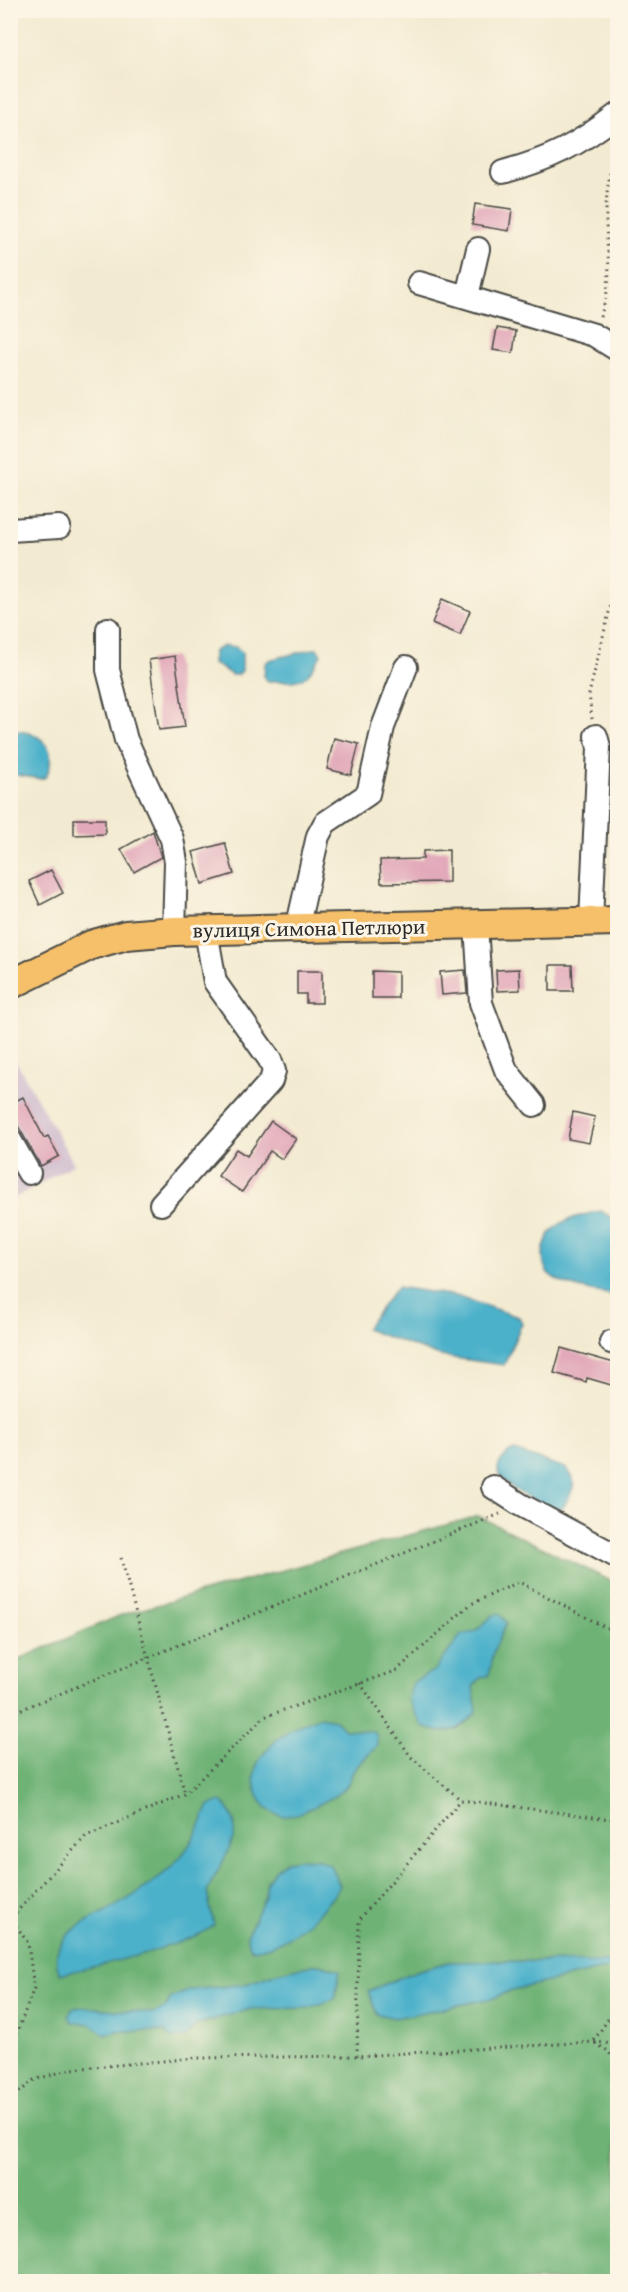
<svg xmlns="http://www.w3.org/2000/svg" width="628" height="2292" font-family="'Gentium Book Plus',serif">
	<style>
		.industrial { fill: #cfbdcf }
		.forest { fill: #6eb276; stroke: #4c6e50; stroke-width: 1.5 }
		.water { fill: #4bb1ca; stroke: #3b6e7a; stroke-width: 1.5 }
		.building { fill: #e2a9ba }
		.lines { fill: none; stroke-linecap: round; stroke-linejoin: round }
		.minor-casing { stroke: #494844; stroke-width: 26 }
		.major-casing { stroke: #494844; stroke-width: 32 }
		.path { stroke: #494844; stroke-width: 3; stroke-dasharray: 1.5 4.5; stroke-linecap: butt }
		.minor { stroke: #fff; stroke-width: 22 }
		.major { stroke: #f6c06b; stroke-width: 28 }
		.labels { text-anchor: middle; dominant-baseline: central; stroke-width: 6; stroke-linejoin: round; paint-order: stroke }
		.street-label { font-size: 21px; fill: #2b2b2b; stroke: #fcf5e5 }
	</style>
	<rect width="100%" height="100%" fill="#fcf5e5"/>
	<filter id="ink" filterUnits="userSpaceOnUse"><feTurbulence type="fractalNoise" baseFrequency=".0167" numOctaves="2"/><feDisplacementMap in="SourceGraphic" scale="12" xChannelSelector="R" yChannelSelector="G"/><feConvolveMatrix kernelMatrix="1 2 1 2 8 2 1 2 1" color-interpolation-filters="sRGB"/></filter>
	<filter id="wash" filterUnits="userSpaceOnUse"><feTurbulence type="fractalNoise" baseFrequency=".008" numOctaves="4" result="noise"/><feDisplacementMap in="SourceGraphic" scale="24" xChannelSelector="R" yChannelSelector="G"/><feGaussianBlur stdDeviation="1.35" result="paint"/><feColorMatrix in="noise" values="0 0 0 0 0 0 0 0 0 0 0 0 0 0 0 0 0 1.4 0 .05"/><feComposite in="paint" operator="in"/></filter>
	<g filter="url(#wash)">
		<rect width="100%" height="100%" fill="#f3ebd1"/>
		<!-- industrial -->
		<path class="industrial" d="M 10,1051 L 74,1164 L 11,1200 L 10,1200 Z"/>
		<!-- forest -->
		<path class="forest" d="M 478,1516 L 617,1584 L 617,2281 L 11,2281 L 10,1663 L 121,1615 Z"/>
		<!-- water -->
		<path class="water" d="M 224,646 L 236,647 L 242,652 L 242,671 L 238,675 L 232,675 L 213,663 L 214,651 Z
			M 317,648 L 321,655 C 305,685 300,681 268,681 L 264,677 L 265,664 L 269,660 Z
			M 18,731 C 45,734 58,751 46,777 L 41,779 L 11,774 L 11,732 Z
			M 601,1211 L 617,1221 L 617,1296 C 597,1291 567,1289 550,1275 C 544,1270 543,1262 543,1254 C 547,1221 573,1217 601,1211 Z
			M 397,1287 L 456,1296 L 519,1317 L 522,1323 L 504,1365 L 440,1356 L 365,1329 Z
			M 515,1451 L 565,1468 C 581,1481 571,1493 563,1508 L 556,1511 C 543,1505 497,1485 498,1469 C 498,1464 504,1457 508,1453 Z
			M 499,1614 L 506,1622 C 503,1635 495,1644 492,1656 C 490,1663 492,1669 488,1676 L 481,1677 L 473,1687 L 477,1711 C 461,1732 445,1737 422,1726 L 408,1700 L 413,1682 L 435,1670 L 461,1635 L 476,1631 L 493,1615 Z
			M 319,1717 L 335,1720 L 344,1729 L 373,1732 L 377,1735 L 377,1745 C 370,1755 359,1762 353,1772 C 350,1778 350,1783 345,1788 C 336,1797 295,1818 283,1816 C 274,1815 266,1808 261,1801 C 236,1761 286,1728 319,1717 Z
			M 221,1801 C 254,1828 218,1864 207,1892 L 214,1925 C 195,1944 90,1968 60,1974 C 41,1933 101,1917 126,1900 C 142,1890 161,1878 174,1864 C 191,1847 200,1827 209,1805 Z
			M 298,1859 L 318,1860 L 330,1865 L 340,1886 C 322,1914 287,1947 252,1950 L 248,1945 L 247,1936 L 265,1896 L 267,1881 L 276,1869 L 286,1861 Z
			M 507,1961 L 617,1962 L 618,1966 L 512,1990 L 494,1998 L 395,2018 L 377,2014 L 368,1991 L 416,1971 L 449,1962 Z
			M 318,1964 L 340,1970 L 335,1999 L 308,2008 L 251,2009 L 198,2024 L 186,2037 L 171,2039 L 165,2031 L 118,2031 L 104,2034 L 91,2024 L 72,2022 L 69,2015 L 72,2008 L 80,2007 L 153,2013 L 165,2008 L 171,1998 L 190,1990 L 246,1984 L 280,1972 Z"/>
		<g id="blocks">
			<!-- building -->
			<path class="building" d="M 475,204 L 512,209 L 509,231 L 472,225 Z
				M 497,328 L 516,331 L 513,353 L 493,350 Z
				M 442,599 L 470,611 L 460,635 L 432,623 Z
				M 175,656 L 185,727 L 159,730 L 149,660 Z
				M 334,738 L 359,744 L 351,775 L 327,769 Z
				M 74,819 L 105,819 L 105,834 L 74,835 Z
				M 153,831 L 161,857 L 134,872 L 121,849 Z
				M 225,843 L 234,874 L 202,884 L 193,852 Z
				M 449,850 L 449,882 L 381,883 L 380,860 L 423,859 L 423,851 Z
				M 51,870 L 63,893 L 40,905 L 29,881 Z
				M 550,965 L 572,965 L 573,991 L 550,991 Z
				M 519,969 L 520,990 L 497,991 L 496,970 Z
				M 465,970 L 467,993 L 442,995 L 440,972 Z
				M 297,971 L 322,971 L 322,1003 L 306,1003 L 306,994 L 297,994 Z
				M 372,971 L 398,972 L 398,998 L 372,998 Z
				M 23,1097 L 44,1138 L 48,1136 L 59,1156 L 41,1166 L 10,1112 L 10,1104 Z
				M 573,1112 L 595,1117 L 589,1143 L 568,1139 Z
				M 271,1121 L 296,1139 L 282,1159 L 270,1151 L 242,1192 L 218,1176 L 236,1149 L 247,1156 Z
				M 561,1348 L 618,1364 L 618,1387 L 587,1378 L 586,1382 L 554,1373 Z"/>
		</g>
	</g>
	<g filter="url(#ink)">
		<use href="#blocks" fill-opacity="0" stroke="#494844" stroke-width="1.5"/>
		<g class="lines">
			<!-- minor casing -->
			<g class="minor-casing">
				<path id="minor" d="M 503,172 C 551,159 578,145 618,114
					M 419,283 L 594,335 L 618,350
					M 467,296 L 478,249
					M 10,530 L 59,527
					M 108,629 L 108,670 L 126,740 L 172,839 L 176,862 L 174,931
					M 591,921 L 599,747 L 596,736
					M 476,925 L 481,1003 L 506,1070 L 534,1105
					M 297,929 L 318,836 L 325,823 L 368,794 L 383,727 L 406,667
					M 10,1140 L 29,1173
					M 161,1204 L 271,1081 L 274,1071 L 270,1060 L 215,982 L 206,931
					M 611,1342 L 618,1344
					M 493,1487 L 521,1505 L 618,1557"/>
			</g>
			<!-- major casing -->
			<g class="major-casing">
				<path id="major" d="M 10,985 L 91,945 L 126,935 L 174,931 L 618,921"/>
			</g>
			<!-- path -->
			<path class="path" d="M 600,317 C 616,274 605,253 606,211 C 606,185 613,162 617,137
				M 592,719 L 589,694 L 612,600 L 618,596
				M 121,1558 L 185,1794
				M 360,1683 L 411,1757 L 461,1800 L 618,1820
				M 10,1714 L 500,1514
				M 618,2004 L 593,2042 L 608,2051 L 618,2065
				M 10,2051 L 34,1988 L 28,1943 L 11,1918 L 86,1836 L 185,1794 L 264,1717 L 396,1671 L 471,1604 L 519,1582 L 618,1634
				M 357,2056 L 359,1920 L 461,1800
				M 10,2100 L 34,2080 L 71,2069 L 197,2058 L 357,2056 L 593,2042 L 618,2044"/>
			<!-- minor -->
			<use href="#minor" class="minor"/>
			<!-- major -->
			<use href="#major" class="major"/>
		</g>
	</g>
	<g class="labels">
		<!-- street labels -->
		<g class="street-label">
			<text transform="translate(309 928) rotate(-1)">вулиця Симона Петлюри</text>
		</g>
	</g>
	<!-- margin -->
	<rect width="628" height="2292" fill="none" stroke="#fcf5e5" stroke-width="36"/>
</svg>
